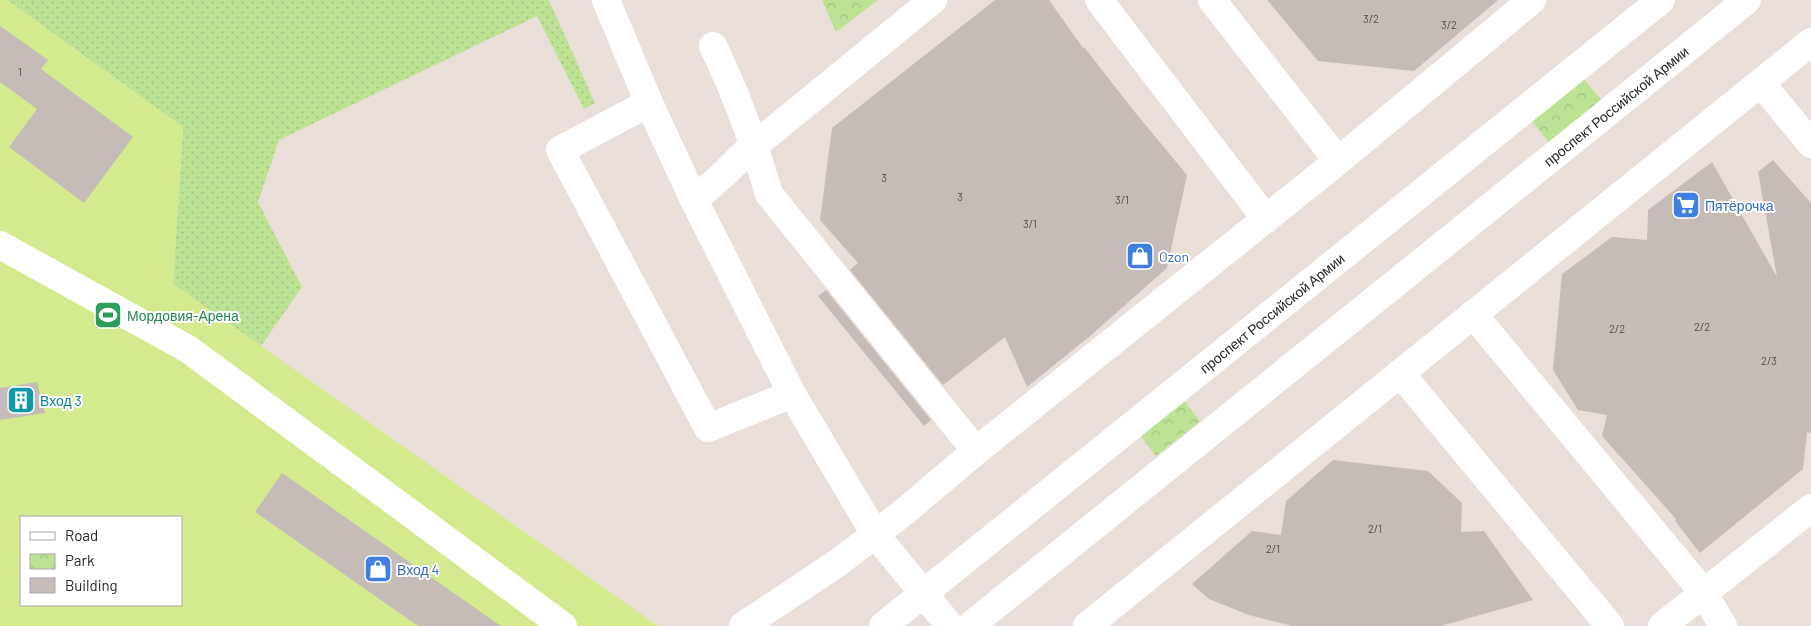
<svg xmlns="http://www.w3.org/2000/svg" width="1811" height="626" font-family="Barlow,sans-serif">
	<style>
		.grass { fill: url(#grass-dots) }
		.park { fill: url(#park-crowns) }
		.pitch { fill: #d4ea8e; fill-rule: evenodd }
		.building { fill: #c5bcb8 }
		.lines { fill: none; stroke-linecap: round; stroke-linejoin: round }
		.minor { stroke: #fff; stroke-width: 28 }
		.labels { text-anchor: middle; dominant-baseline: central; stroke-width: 4; stroke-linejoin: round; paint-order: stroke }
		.number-label { font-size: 11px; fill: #4e4c4b }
		.street-label { font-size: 14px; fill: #272727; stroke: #fff }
		.shop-label { font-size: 14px; fill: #366cbe; stroke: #fff; text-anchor: start }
		.leisure-label { font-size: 14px; fill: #27864d; stroke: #fff; text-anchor: start }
		.culture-label { font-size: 14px; fill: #0d838f; stroke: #fff; text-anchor: start }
	</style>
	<defs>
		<pattern id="grass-dots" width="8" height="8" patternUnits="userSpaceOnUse" patternTransform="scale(1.25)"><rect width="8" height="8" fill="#bde293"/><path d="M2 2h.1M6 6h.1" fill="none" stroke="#a2c27f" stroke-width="1.8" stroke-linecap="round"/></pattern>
		<pattern id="park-crowns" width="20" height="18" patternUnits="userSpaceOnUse" patternTransform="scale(1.25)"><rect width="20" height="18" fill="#bde293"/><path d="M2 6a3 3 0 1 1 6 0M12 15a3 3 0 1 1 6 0" fill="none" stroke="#a2c27f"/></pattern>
	</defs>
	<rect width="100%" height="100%" fill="#eadfd8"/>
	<!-- grass -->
	<path class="grass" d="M 7,0 L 549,0 L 595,103 L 584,109 L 537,16 L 279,140 L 258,202 L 302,287 L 261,346 L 173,284 L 183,127 Z"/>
	<!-- park -->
	<path class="park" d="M 822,0 L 878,0 L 836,32 Z
		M 1584,79 L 1602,101 L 1550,144 L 1532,121 Z
		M 1183,399 L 1200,421 L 1156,456 L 1139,434 Z"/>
	<!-- pitch -->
	<path class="pitch" d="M 0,0 L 7,0 L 183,127 L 173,284 L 658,626 L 0,626 ZM 21,517 L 181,517 L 181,605 L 21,605 Z"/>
	<!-- building -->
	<path class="building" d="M 995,0 L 1049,0 L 1083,48 L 1084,47 L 1134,111 L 1187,175 L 1167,268 L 1090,336 L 1027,387 L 1005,337 L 943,385 L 850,270 L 858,263 L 820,220 L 832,128 Z
		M 1267,0 L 1498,0 L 1414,71 L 1318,61 Z
		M 0,26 L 48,60 L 41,69 L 133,137 L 84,203 L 9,147 L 37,109 L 0,82 Z
		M 1773,160 L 1811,203 L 1811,433 L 1807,432 L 1803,469 L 1700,553 L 1675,521 L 1676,519 L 1602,436 L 1607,415 L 1578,410 L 1553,370 L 1562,274 L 1612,237 L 1647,240 L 1648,210 L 1712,162 L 1777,277 L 1758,172 Z
		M 826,290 L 931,420 L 924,426 L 818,296 Z
		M 37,382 L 45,413 L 0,420 L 0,388 Z
		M 1333,460 L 1428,471 L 1462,503 L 1461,532 L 1484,531 L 1533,600 L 1441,626 L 1292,626 L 1249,615 L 1209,599 L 1192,584 L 1252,531 L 1281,535 L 1286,501 Z
		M 282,473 L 501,626 L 418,626 L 255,512 Z"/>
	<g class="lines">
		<!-- minor -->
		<path class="minor" d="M 606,0 L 649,103 L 694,200 L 792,394 L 875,534 L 950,626
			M 1099,0 L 1266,219
			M 1212,0 L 1338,161
			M 713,46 C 736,93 754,143 769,194 L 976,451
			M 1761,83 L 1811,144
			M 649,103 L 560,150 L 708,428 L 792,394
			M 694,200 L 724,174 L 743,155 L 933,0
			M 0,245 L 188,349 L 563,626
			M 1473,314 L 1704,593 L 1723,626
			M 1400,373 L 1610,626
			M 743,626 L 839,562 L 904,512 L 976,451 L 1338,161 L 1532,0
			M 883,626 L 1661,0
			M 970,626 L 1747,0
			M 1087,626 L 1811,42
			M 1662,626 L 1811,508"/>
	</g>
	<!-- icons -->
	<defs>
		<g id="supermarket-square" transform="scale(1.4375)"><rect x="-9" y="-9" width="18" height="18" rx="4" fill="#3f7fe0" stroke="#fff"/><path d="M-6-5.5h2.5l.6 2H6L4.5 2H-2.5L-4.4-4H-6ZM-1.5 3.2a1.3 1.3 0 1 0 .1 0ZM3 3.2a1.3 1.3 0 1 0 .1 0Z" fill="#fff"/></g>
		<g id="shop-square" transform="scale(1.4375)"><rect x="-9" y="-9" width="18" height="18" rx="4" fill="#3f7fe0" stroke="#fff"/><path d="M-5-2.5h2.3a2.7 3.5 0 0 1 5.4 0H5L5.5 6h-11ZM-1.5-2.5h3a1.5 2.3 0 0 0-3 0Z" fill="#fff"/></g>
		<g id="stadium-square" transform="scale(1.4375)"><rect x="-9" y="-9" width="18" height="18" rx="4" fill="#2e9e5b" stroke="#fff"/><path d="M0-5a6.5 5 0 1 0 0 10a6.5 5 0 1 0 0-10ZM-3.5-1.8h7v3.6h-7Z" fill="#fff"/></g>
		<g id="building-square" transform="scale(1.4375)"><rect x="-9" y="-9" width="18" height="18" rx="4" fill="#0f9aa8" stroke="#fff"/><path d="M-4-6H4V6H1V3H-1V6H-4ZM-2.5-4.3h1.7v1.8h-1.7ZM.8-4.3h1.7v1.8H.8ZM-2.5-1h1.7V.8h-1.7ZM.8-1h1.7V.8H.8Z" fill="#fff"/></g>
	</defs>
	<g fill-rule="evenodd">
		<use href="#supermarket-square" x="1686" y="205"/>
		<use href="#shop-square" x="1140" y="256"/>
		<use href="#stadium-square" x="108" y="315"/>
		<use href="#building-square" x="21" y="400"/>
		<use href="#shop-square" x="378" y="569"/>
	</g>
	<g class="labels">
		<!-- number labels -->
		<g class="number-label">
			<text x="1371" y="18">3/2</text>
			<text x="1449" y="24">3/2</text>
			<text x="20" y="71">1</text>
			<text x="884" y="177">3</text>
			<text x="960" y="196">3</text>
			<text x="1122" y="199">3/1</text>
			<text x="1030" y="223">3/1</text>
			<text x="1702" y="326">2/2</text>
			<text x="1617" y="328">2/2</text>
			<text x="1769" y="360">2/3</text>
			<text x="1375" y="528">2/1</text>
			<text x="1273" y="548">2/1</text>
		</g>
		<!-- street labels -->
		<g class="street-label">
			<text transform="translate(1616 106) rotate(-39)">проспект Российской Армии</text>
			<text transform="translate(1272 313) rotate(-39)">проспект Российской Армии</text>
		</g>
		<!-- shop labels -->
		<g class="shop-label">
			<text x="1705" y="205">Пятёрочка</text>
			<text x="1159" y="256">Ozon</text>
			<text x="397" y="569">Вход 4</text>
		</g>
		<!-- leisure labels -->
		<g class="leisure-label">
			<text x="127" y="315">Мордовия-Арена</text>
		</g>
		<!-- culture labels -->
		<g class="culture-label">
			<text x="40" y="400">Вход 3</text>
		</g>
	</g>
	<!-- legend -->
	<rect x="20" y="516" width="162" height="90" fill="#ffffff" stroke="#a9a9a9"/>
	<rect x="30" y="532" width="25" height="8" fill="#ffffff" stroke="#a9a9a9"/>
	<text x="65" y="541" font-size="15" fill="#272727">Road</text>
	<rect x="30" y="554" width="25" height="15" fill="url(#park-crowns)" stroke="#a9a9a9"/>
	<text x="65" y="566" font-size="15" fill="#272727">Park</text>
	<rect x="30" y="578" width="25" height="15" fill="#c5bcb8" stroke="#a9a9a9"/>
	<text x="65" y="591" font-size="15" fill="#272727">Building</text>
</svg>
